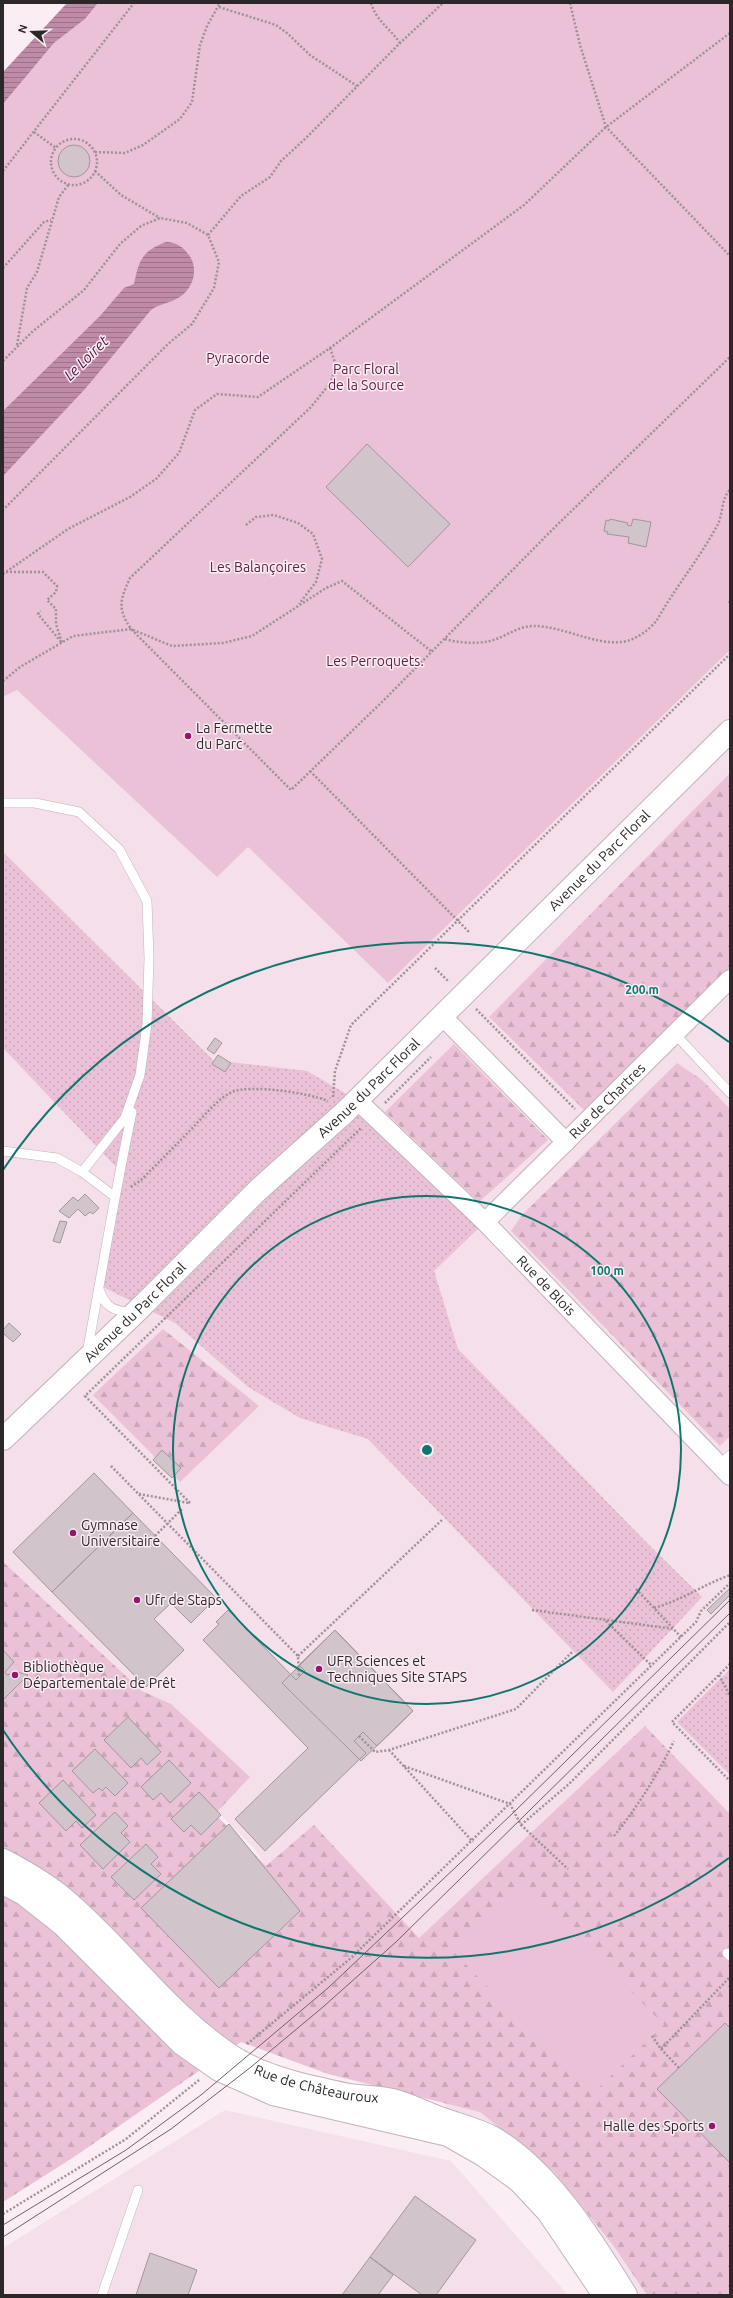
<svg xmlns="http://www.w3.org/2000/svg" width="733" height="2298" font-family="Ubuntu,sans-serif">
	<style>
		.built { fill: #f5dfea }
		.grass { fill: url(#grass-dots) }
		.forest { fill: url(#forest-firs) }
		.green { fill: #ebc1d7 }
		.water { fill: url(#water-rules) }
		.building { fill: #d2c4cb; stroke: #a2959b }
		.lines { fill: none; stroke-linecap: round; stroke-linejoin: round }
		.service-casing { stroke: #c0b3b9; stroke-width: 10 }
		.minor-casing { stroke: #c0b3b9; stroke-width: 20 }
		.tertiary-casing { stroke: #c0b3b9; stroke-width: 24 }
		.secondary-casing { stroke: #c0b3b9; stroke-width: 24 }
		.path { stroke: #9b9196; stroke-width: 2.5; stroke-dasharray: 2 2; stroke-linecap: butt }
		.service { stroke: #fff; stroke-width: 9 }
		.minor { stroke: #fff; stroke-width: 18 }
		.tertiary { stroke: #fff; stroke-width: 22 }
		.secondary { stroke: #fff; stroke-width: 22 }
		.tram { stroke: #6b6367; stroke-width: 1 }
		.path-bridge { stroke: #9b9196; stroke-width: 2.5; stroke-dasharray: 2 2; stroke-linecap: butt }
		.ring { fill: none; stroke: #0f766e; stroke-width: 2 }
		.poi-dot { fill: #96166e; stroke: #fbedf4; stroke-width: 1.5 }
		.labels { text-anchor: middle; dominant-baseline: central; stroke-width: 3; stroke-linejoin: round; paint-order: stroke }
		.park-label { font-size: 14px; fill: #5f2148; stroke: #fbedf4 }
		.poi-label { font-size: 14px; fill: #2c2729; stroke: #fbedf4; text-anchor: start }
		.street-label { font-size: 14px; fill: #2c2729; stroke: #fbedf4 }
		.water-label { font-size: 15px; font-style: italic; fill: #51133b; stroke: #fbedf4 }
		.centre { fill: #0f766e; stroke: #fbedf4; stroke-width: 2 }
		.ring-label { font-size: 12px; text-anchor: middle; font-weight: bold; fill: #0f766e; stroke: #fbedf4; stroke-width: 3; stroke-linejoin: round; paint-order: stroke }
	</style>
	<defs>
		<pattern id="grass-dots" width="8" height="8" patternUnits="userSpaceOnUse"><rect width="8" height="8" fill="#ebc1d7"/><path d="M2 2h.1M6 6h.1" fill="none" stroke="#caa6b9" stroke-width="1.8" stroke-linecap="round"/></pattern>
		<pattern id="forest-firs" width="22" height="20" patternUnits="userSpaceOnUse"><rect width="22" height="20" fill="#ebc1d7"/><path d="M5 1l3.5 6h-7zM16 11l3.5 6h-7z" fill="#caa6b9"/></pattern>
		<pattern id="water-rules" width="6" height="5" patternUnits="userSpaceOnUse"><rect width="6" height="5" fill="#bf8ba7"/><path d="M0 2.5h6" fill="none" stroke="#9b7288"/></pattern>
	</defs>
	<rect width="100%" height="100%" fill="#fbedf4"/>
	<!-- built -->
	<path class="built" d="M 730,650 L 730,2295 L 626,2295 L 456,2120 L 375,2006 L 298,1915 L 254,1848 L 3,1598 L 3,697 L 17,690 L 217,877 L 248,847 L 388,982 Z
		M 225,2110 L 451,2161 L 568,2295 L 3,2295 L 3,2248 Z"/>
	<!-- grass -->
	<path class="grass" d="M 3,852 L 213,1060 L 307,1071 L 357,1100 L 485,1222 L 434,1271 L 458,1349 L 645,1541 L 702,1597 L 613,1692 L 368,1439 L 300,1418 L 248,1387 L 175,1323 L 97,1284 L 116,1167 L 3,1048 Z
		M 730,1669 L 730,1775 L 677,1722 Z"/>
	<!-- forest -->
	<path class="forest" d="M 730,773 L 730,968 L 584,1110 L 489,1017 Z
		M 454,1044 L 548,1140 L 479,1202 L 385,1112 Z
		M 677,1063 L 702,1080 L 730,1109 L 730,1436 L 720,1446 L 511,1231 L 522,1215 Z
		M 163,1329 L 259,1406 L 180,1482 L 93,1395 Z
		M 3,1562 L 142,1691 L 171,1704 L 250,1777 L 215,1814 L 266,1866 L 314,1825 L 419,1938 L 645,1726 L 730,1814 L 730,2295 L 647,2295 L 613,2245 L 553,2171 L 480,2112 L 328,2074 L 241,2042 L 74,2157 L 3,2202 Z"/>
	<!-- green -->
	<path class="green" d="M 98,3 L 730,3 L 730,650 L 388,983 L 248,847 L 217,877 L 17,690 L 3,697 L 3,104 L 54,43 L 85,19 Z
		M 522,1881 L 664,2025 L 592,2094 L 451,1949 Z"/>
	<!-- water -->
	<path class="water" d="M 67,3 L 98,3 L 85,19 L 54,43 L 3,104 L 3,72 Z
		M 166,242 C 176,242 183,247 189,255 C 200,270 192,292 176,299 C 167,304 159,304 151,310 L 85,389 L 3,476 L 3,411 L 100,316 L 124,288 L 134,284 C 139,260 142,251 166,242 Z"/>
	<!-- building -->
	<path class="building" d="M58 161a16 16 0 1 1 32 0a16 16 0 1 1-32 0Z
		M 367,444 L 450,524 L 408,567 L 326,487 Z
		M 610,519 L 628,523 L 627,525 L 631,526 L 633,519 L 651,522 L 646,547 L 628,543 L 629,537 L 607,534 L 608,532 L 604,531 L 606,520 L 609,521 Z
		M 215,1038 L 222,1043 L 214,1054 L 207,1049 Z
		M 218,1055 L 231,1063 L 225,1072 L 212,1064 Z
		M 85,1194 L 99,1208 L 93,1214 L 90,1212 L 85,1216 L 78,1209 L 69,1218 L 59,1211 L 73,1197 L 78,1201 Z
		M 60,1221 L 67,1222 L 60,1243 L 53,1241 Z
		M 9,1323 L 21,1334 L 13,1342 L 3,1333 L 3,1330 Z
		M 162,1450 L 181,1468 L 172,1478 L 153,1460 Z
		M 94,1473 L 133,1513 L 52,1592 L 13,1552 Z
		M 133,1513 L 216,1598 L 191,1623 L 171,1603 L 154,1619 L 184,1650 L 146,1687 L 52,1592 Z
		M 730,1588 L 730,1595 L 711,1614 L 707,1610 Z
		M 228,1610 L 296,1680 L 305,1671 L 299,1665 L 335,1630 L 413,1711 L 377,1746 L 363,1732 L 354,1741 L 366,1753 L 265,1851 L 235,1819 L 308,1748 L 203,1640 L 219,1624 L 216,1622 Z
		M 335,1630 L 413,1711 L 361,1761 L 282,1683 Z
		M 3,1650 L 14,1662 L 5,1672 L 7,1675 L 17,1672 L 28,1675 L 3,1700 Z
		M 128,1717 L 161,1752 L 147,1765 L 141,1758 L 131,1768 L 104,1740 Z
		M 95,1749 L 128,1783 L 115,1796 L 106,1787 L 102,1791 L 99,1788 L 93,1793 L 72,1771 Z
		M 169,1760 L 191,1783 L 170,1803 L 161,1793 L 153,1800 L 141,1787 Z
		M 63,1780 L 96,1815 L 82,1828 L 76,1821 L 66,1831 L 39,1803 Z
		M 199,1792 L 221,1815 L 201,1835 L 191,1825 L 184,1832 L 171,1819 Z
		M 115,1812 L 128,1826 L 121,1833 L 130,1842 L 103,1869 L 80,1845 Z
		M 229,1824 L 300,1911 L 219,1988 L 141,1908 Z
		M 146,1844 L 158,1857 L 151,1864 L 161,1874 L 134,1900 L 111,1877 Z
		M 725,2023 L 730,2028 L 730,2163 L 657,2089 Z
		M 415,2196 L 476,2240 L 436,2295 L 422,2295 L 370,2257 Z
		M 150,2253 L 197,2270 L 188,2295 L 136,2295 Z
		M 370,2257 L 393,2275 L 378,2295 L 342,2295 Z"/>
	<g class="lines">
		<!-- service casing -->
		<g class="service-casing">
			<path id="service" d="M 3,803 L 35,803 L 79,812 L 119,849 L 147,901 L 149,958 L 147,1024 L 140,1075 L 125,1118 L 82,1172
				M 675,1034 L 730,1093
				M 3,1151 L 57,1158 L 82,1172 L 114,1196
				M 99,1289 C 105,1307 113,1311 131,1312
				M 87,1353 C 102,1272 115,1192 132,1112
				M 720,1465 L 730,1455
				M 727,1953 L 730,1956
				M 102,2295 L 138,2190"/>
		</g>
		<!-- minor casing -->
		<g class="minor-casing">
			<g id="minor">
				<path d="M 442,1016 L 566,1142"/>
				<path id="s1" d="M 357,1100 L 485,1222 L 730,1476"/>
				<path id="s2" d="M 485,1222 L 730,979"/>
			</g>
		</g>
		<!-- tertiary casing -->
		<g class="tertiary-casing">
			<g id="tertiary">
				<path id="s3" d="M 3,1860 C 24,1871 45,1883 63,1898 C 123,1948 166,2013 233,2057 C 266,2078 310,2087 349,2095 C 363,2097 378,2097 392,2100 C 408,2104 424,2112 440,2118 C 456,2124 476,2129 492,2137 C 549,2170 592,2240 626,2295"/>
				<path d="M 3,1883 L 24,1894 L 62,1924 L 182,2044 L 219,2070 L 273,2094 L 448,2135 L 483,2155 L 519,2181 L 548,2212 L 604,2295"/>
			</g>
		</g>
		<!-- secondary casing -->
		<g class="secondary-casing">
			<g id="secondary">
				<path id="s4" d="M 3,1439 L 140,1308 L 258,1190 L 344,1113 L 730,731"/>
			</g>
		</g>
		<!-- path -->
		<path class="path" d="M 371,3 C 377,22 389,27 400,43
			M 570,3 L 580,45 L 606,127 L 730,256
			M 219,7 L 276,25 L 287,33 L 310,55 L 357,86
			M 34,132 L 56,148
			M51 162a23 23 0 1 1 46 0a23 23 0 1 1-46 0Z
			M 95,152 L 125,153 L 143,145 L 180,119 L 192,102 L 200,45 L 207,26 L 220,3
			M 3,171 L 134,3
			M 95,171 L 121,195 L 160,218
			M 208,235 L 241,196 L 270,177 L 281,161 L 305,139 L 400,43 L 443,3
			M 3,268 L 44,222 L 51,220
			M 17,345 L 27,288 L 37,272 L 59,197 L 69,184
			M 330,348 L 336,365 L 331,382 L 311,407 L 130,578 C 120,600 117,608 131,629 L 291,790 L 383,701 L 556,526 L 730,357
			M 3,361 L 32,332 L 84,290 L 120,244 L 141,226 L 160,218 L 187,223 L 208,235 L 219,262 L 214,288 L 192,324 L 168,344 L 3,510
			M 246,525 L 256,517 L 274,515 L 298,523 L 313,534 L 322,559 L 316,582 L 299,604
			M 6,572 L 43,572 L 57,586 L 56,592 L 47,600 L 56,609 L 56,624 L 62,643 L 38,614 L 41,611
			M 3,574 L 68,529 L 130,497 L 156,479 L 179,453 L 195,410 L 217,394 L 258,397 L 330,348 L 524,205 L 606,127 L 730,33
			M 729,603 L 730,601
			M 445,639 C 458,643 476,644 490,641 C 506,637 517,626 534,626 C 562,626 594,645 621,642 C 635,641 649,630 657,620 C 675,588 699,559 717,526 C 723,516 721,498 730,490
			M 3,681 L 20,667 L 73,636 L 131,629 L 172,646 L 223,643 L 252,636 L 326,588 L 342,581 L 431,651
			M 310,771 L 470,933
			M 435,968 L 449,982
			M 476,1009 L 575,1109
			M 333,1097 L 335,1071 L 351,1025 L 730,654
			M 385,1103 L 431,1057
			M 131,1187 L 141,1180 C 160,1161 179,1142 197,1123 C 207,1113 219,1098 232,1092 C 250,1084 309,1093 328,1101
			M 111,1466 L 298,1656 L 299,1677
			M 139,1494 L 189,1503
			M 190,1503 L 85,1396 L 361,1128
			M 636,1589 L 681,1637
			M 654,1608 C 682,1600 703,1585 730,1575
			M 532,1610 L 674,1629
			M 606,1621 L 651,1665
			M 298,1656 L 442,1520
			M 730,1664 L 672,1722 L 730,1781
			M 719,1675 L 730,1696
			M 359,1736 L 375,1752 L 389,1750 L 516,1709 L 573,1651
			M 389,1750 L 473,1842
			M 404,1766 L 510,1804 L 521,1825 L 568,1869
			M 521,1825 L 569,1784 L 730,1622
			M 614,1836 C 638,1806 657,1776 674,1741
			M 652,2036 L 661,2049 L 730,1977
			M 247,2044 L 351,1958 L 696,1622 L 701,1611 L 730,1583
			M 661,2049 L 679,2068
			M 3,2214 L 126,2139 L 199,2080"/>
		<!-- service -->
		<use href="#service" class="service"/>
		<!-- minor -->
		<use href="#minor" class="minor"/>
		<!-- tertiary -->
		<use href="#tertiary" class="tertiary"/>
		<!-- secondary -->
		<use href="#secondary" class="secondary"/>
		<!-- tram -->
		<path class="tram" d="M 3,2225 L 126,2150 L 201,2095 L 328,1988 L 513,1813 L 730,1600
			M 3,2237 L 171,2129 L 251,2067 L 323,2007 L 396,1942 L 730,1613"/>
		<!-- path-bridge -->
		<path class="path-bridge" d="M 155,1536 L 183,1508"/>
	</g>
	<!-- distance rings -->
	<g class="ring">
		<circle cx="427" cy="1450" r="254"/>
		<path d="M729 1858A508 508 0 0 1 3 1730M3 1170A508 508 0 0 1 729 1042"/>
	</g>
	<!-- markers -->
	<g class="poi-dot">
		<circle cx="188" cy="736" r="4"/>
		<circle cx="73" cy="1533" r="4"/>
		<circle cx="137" cy="1600" r="4"/>
		<circle cx="319" cy="1669" r="4"/>
		<circle cx="15" cy="1675" r="4"/>
		<circle cx="712" cy="2126" r="4"/>
	</g>
	<g class="labels">
		<!-- park labels -->
		<g class="park-label">
			<text x="238" y="358">Pyracorde</text>
			<text x="366" y="369">Parc Floral<tspan x="366" dy="16">de la Source</tspan></text>
			<text x="258" y="567">Les Balançoires</text>
			<text x="375" y="661">Les Perroquets.</text>
		</g>
		<!-- poi labels -->
		<g class="poi-label">
			<text x="196" y="728">La Fermette<tspan x="196" dy="16">du Parc</tspan></text>
			<text x="81" y="1525">Gymnase<tspan x="81" dy="16">Universitaire</tspan></text>
			<text x="145" y="1600">Ufr de Staps</text>
			<text x="327" y="1661">UFR Sciences et<tspan x="327" dy="16">Techniques Site STAPS</tspan></text>
			<text x="23" y="1667">Bibliothèque<tspan x="23" dy="16">Départementale de Prêt</tspan></text>
			<text x="704" y="2126" text-anchor="end">Halle des Sports</text>
		</g>
		<!-- street labels -->
		<g class="street-label">
			<text stroke="none"><textPath href="#s4" startOffset="831">Avenue du Parc Floral</textPath></text>
			<text stroke="none"><textPath href="#s4" startOffset="507">Avenue du Parc Floral</textPath></text>
			<text stroke="none"><textPath href="#s2" startOffset="172">Rue de Chartres</textPath></text>
			<text stroke="none"><textPath href="#s1" startOffset="265">Rue de Blois</textPath></text>
			<text stroke="none"><textPath href="#s4" startOffset="183">Avenue du Parc Floral</textPath></text>
			<text stroke="none"><textPath href="#s3" startOffset="393">Rue de Châteauroux</textPath></text>
		</g>
		<!-- water labels -->
		<g class="water-label">
			<text transform="translate(86 358) rotate(-45)">Le Loiret</text>
		</g>
	</g>
	<circle cx="427" cy="1450" r="6" class="centre"/>
	<g class="ring-label">
		<text x="642" y="994">200 m</text>
		<text x="607" y="1275">100 m</text>
	</g>
	<!-- border -->
	<rect width="733" height="2298" fill="none" stroke="#2c2729" stroke-width="8"/>
	<!-- north arrow -->
	<g transform="translate(32 32) rotate(289)" stroke="#fbedf4" stroke-width="3" paint-order="stroke">
	<path d="M0-3L7 15L0 10L-7 15Z" fill="#2c2729"/>
	<text y="-6" font-size="11" font-weight="bold" text-anchor="middle" fill="#2c2729">N</text>
	</g>
</svg>
